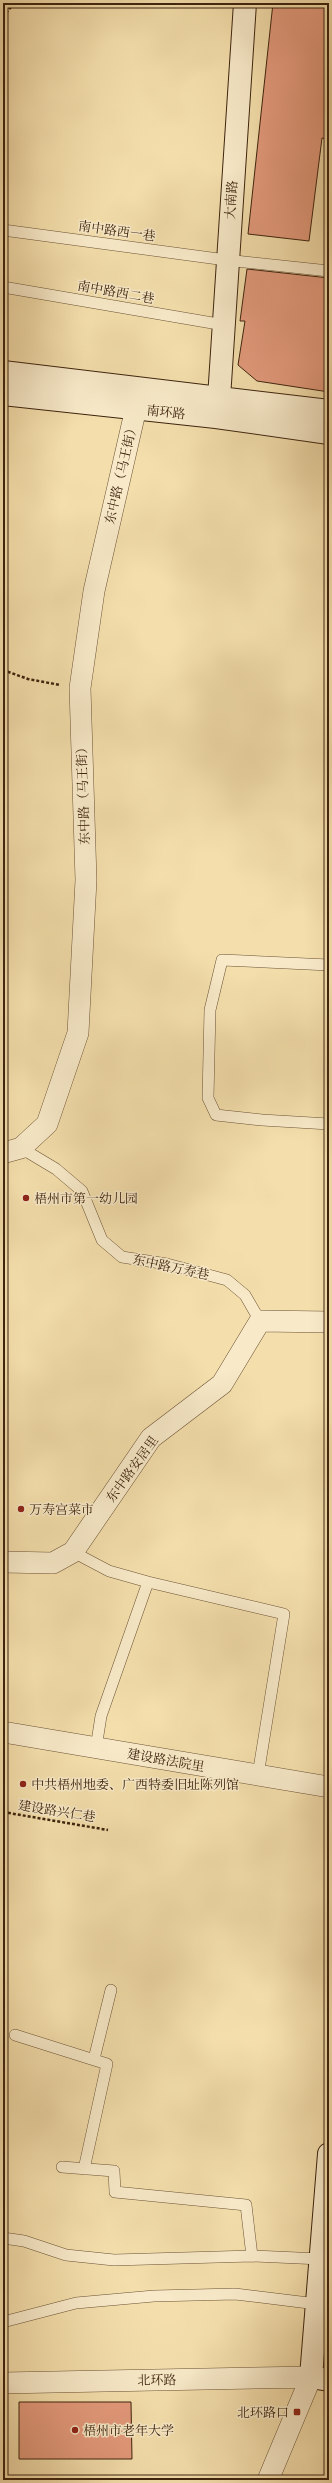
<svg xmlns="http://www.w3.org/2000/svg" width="332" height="2483" font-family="'EB Garamond','Noto Serif SC',serif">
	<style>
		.building { fill: #e39a7c; stroke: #3d230e }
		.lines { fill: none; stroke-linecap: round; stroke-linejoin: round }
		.lane-casing { stroke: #6b5236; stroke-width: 12 }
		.street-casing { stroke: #6b5236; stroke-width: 22 }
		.secondary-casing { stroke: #3d230e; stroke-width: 24 }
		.path { stroke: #3d230e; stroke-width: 2.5; stroke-dasharray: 3 2; stroke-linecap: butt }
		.lane { stroke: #f8eac9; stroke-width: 11 }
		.street { stroke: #f8eac9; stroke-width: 21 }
		.secondary { stroke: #f8eac9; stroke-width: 22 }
		.poi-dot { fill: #8f2418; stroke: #f8eac9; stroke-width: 1.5 }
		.labels { text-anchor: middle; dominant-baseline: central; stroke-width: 3; stroke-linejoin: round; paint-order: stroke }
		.street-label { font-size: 13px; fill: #3d230e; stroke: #f8eac9 }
		.poi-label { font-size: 13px; fill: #3d230e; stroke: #f8eac9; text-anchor: start }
	</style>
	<rect width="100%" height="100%" fill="#f4dfac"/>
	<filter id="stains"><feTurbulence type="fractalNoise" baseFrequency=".005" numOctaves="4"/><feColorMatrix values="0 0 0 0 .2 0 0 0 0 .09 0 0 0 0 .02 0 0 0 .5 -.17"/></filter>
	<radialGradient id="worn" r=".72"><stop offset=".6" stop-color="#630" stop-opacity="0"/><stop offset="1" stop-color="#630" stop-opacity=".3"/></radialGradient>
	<!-- building -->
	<path class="building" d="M 273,3 L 329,3 L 329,139 L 322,138 L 309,241 L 248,234 Z
		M 247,269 L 329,278 L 329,392 L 257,381 L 238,365 L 245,321 L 240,321 Z
		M 19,2402 L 131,2402 L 132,2459 L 19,2459 Z"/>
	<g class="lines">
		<!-- lane casing -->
		<g class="lane-casing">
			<path id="lane" d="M 3,230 L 226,260 L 329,271
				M 3,287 L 224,325
				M 329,965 L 222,960 L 210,1010 L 208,1098 L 216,1115 L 262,1120 L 329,1124
				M 21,1148 L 56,1169 L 82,1191 L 102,1240 L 122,1257 L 167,1264 L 227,1280 L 245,1295 L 260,1321
				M 73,1552 L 109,1571 L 148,1582 L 284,1614 L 258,1775
				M 96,1748 L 101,1716 L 148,1582
				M 15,2035 L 107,2064 L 84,2169
				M 94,2059 L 111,1990
				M 62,2167 L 114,2171 L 115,2192 L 246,2205 L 252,2256
				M 3,2238 L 24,2241 L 66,2255 L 114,2260 L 252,2256 L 321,2259
				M 3,2322 L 76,2303 L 154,2296 L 235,2294 L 317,2304"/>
		</g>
		<!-- street casing -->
		<g class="street-casing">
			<path id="street" d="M 3,1153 L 21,1148 L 47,1124 L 78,1033 L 86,880 L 80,688 L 94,591 L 136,408
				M 3,1562 L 53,1563 L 73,1552 L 151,1438 L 222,1384 L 260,1321 L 329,1322
				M 3,1732 L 329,1787
				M 3,2383 L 311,2377 L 268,2480"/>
		</g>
		<!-- secondary casing -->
		<g class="secondary-casing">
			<path id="secondary" d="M 3,372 L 329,411
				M 3,394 L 216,417 L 329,433
				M 219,398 L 245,3
				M 329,2154 L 311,2377 L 329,2380"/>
		</g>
		<!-- path -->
		<path class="path" d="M 3,17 L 14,3
			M 3,670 L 28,679 L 60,685
			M 3,1812 L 108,1830"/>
		<!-- lane -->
		<use href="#lane" class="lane"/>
		<!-- street -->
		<use href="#street" class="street"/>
		<!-- secondary -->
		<use href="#secondary" class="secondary"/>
	</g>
	<!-- markers -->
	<g class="poi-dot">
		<circle cx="26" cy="1198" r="4"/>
		<circle cx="21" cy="1509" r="4"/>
		<circle cx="23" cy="1784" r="4"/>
		<rect x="293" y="2408" width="8" height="8" rx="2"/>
		<circle cx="75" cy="2430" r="4"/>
	</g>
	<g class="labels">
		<!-- street labels -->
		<g class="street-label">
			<text transform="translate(231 200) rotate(-86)">大南路</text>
			<text transform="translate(117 231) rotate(8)">南中路西一巷</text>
			<text transform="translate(116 292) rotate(10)">南中路西二巷</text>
			<text transform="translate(166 412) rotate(6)">南环路</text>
			<text transform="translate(121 473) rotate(-77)">东中路（马王街）</text>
			<text transform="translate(83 793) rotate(-92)">东中路（马王街）</text>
			<text transform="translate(171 1267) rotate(12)">东中路万寿巷</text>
			<text transform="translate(132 1469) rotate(-54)">东中路安居里</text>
			<text transform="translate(166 1760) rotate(10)">建设路法院里</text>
			<text transform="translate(57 1811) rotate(9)">建设路兴仁巷</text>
			<text transform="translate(157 2380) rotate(-1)">北环路</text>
		</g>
		<!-- poi labels -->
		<g class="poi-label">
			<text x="34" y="1198">梧州市第一幼儿园</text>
			<text x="29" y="1509">万寿宫菜市</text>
			<text x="31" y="1784">中共梧州地委、广西特委旧址陈列馆</text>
			<text x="289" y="2412" text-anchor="end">北环路口</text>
			<text x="83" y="2430">梧州市老年大学</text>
		</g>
	</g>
	<!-- margin -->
	<rect width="332" height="2483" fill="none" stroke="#f4dfac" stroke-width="16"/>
	<rect x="4" y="4" width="324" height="2475" fill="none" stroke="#3d230e" stroke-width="2"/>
	<rect x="8" y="8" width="316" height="2467" fill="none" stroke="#3d230e"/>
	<rect width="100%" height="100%" filter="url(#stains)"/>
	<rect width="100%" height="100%" fill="url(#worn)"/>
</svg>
